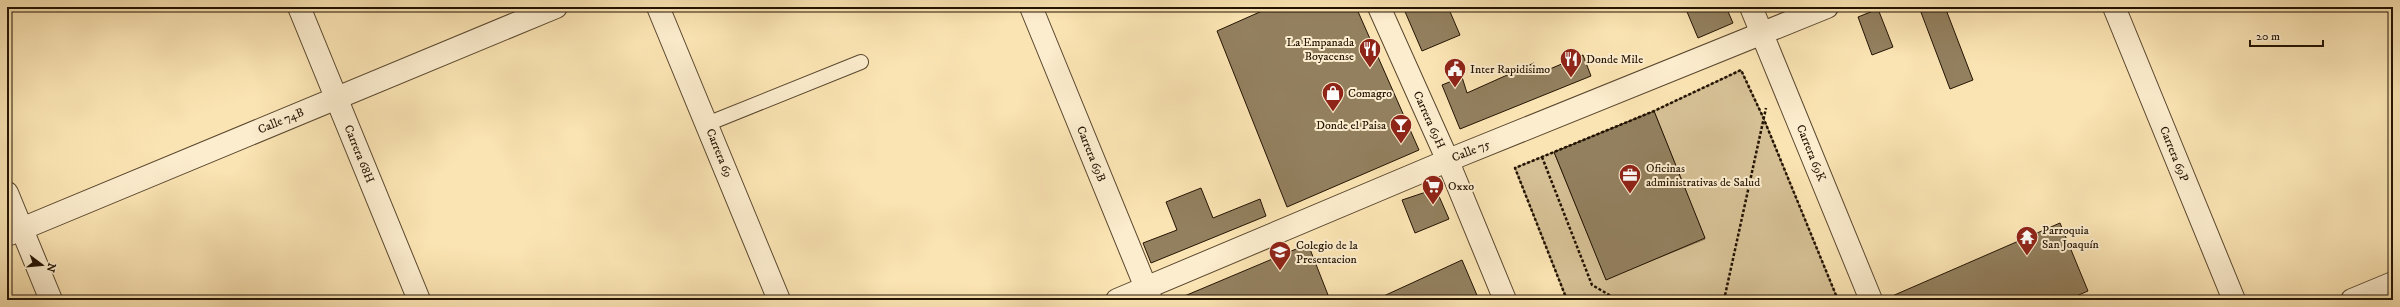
<svg xmlns="http://www.w3.org/2000/svg" width="2400" height="307" font-family="'IM FELL DW Pica',serif">
	<style>
		.green { fill: #d6c095; stroke: #7c6a4c }
		.building { fill: #93805f; stroke: #231303 }
		.lines { fill: none; stroke-linecap: round; stroke-linejoin: round }
		.service-casing { stroke: #59472f; stroke-width: 16 }
		.minor-casing { stroke: #59472f; stroke-width: 24 }
		.tertiary-casing { stroke: #59472f; stroke-width: 24 }
		.path { stroke: #231303; stroke-width: 2.5; stroke-dasharray: 3 2; stroke-linecap: butt }
		.service { stroke: #fcedce; stroke-width: 14 }
		.minor { stroke: #fcedce; stroke-width: 22 }
		.tertiary { stroke: #fcedce; stroke-width: 22 }
		.labels { text-anchor: middle; dominant-baseline: central; stroke-width: 4; stroke-linejoin: round; paint-order: stroke }
		.poi-label { font-size: 12px; fill: #231303; stroke: #fcedce; text-anchor: start }
		.street-label { font-size: 12px; fill: #231303; stroke: #fcedce }
	</style>
	<rect width="100%" height="100%" fill="#fbe4b3"/>
	<filter id="stains"><feTurbulence type="fractalNoise" baseFrequency=".005" numOctaves="4"/><feColorMatrix values="0 0 0 0 .2 0 0 0 0 .09 0 0 0 0 .02 0 0 0 .5 -.17"/></filter>
	<radialGradient id="worn" r=".72"><stop offset=".6" stop-color="#630" stop-opacity="0"/><stop offset="1" stop-color="#630" stop-opacity=".3"/></radialGradient>
	<!-- green -->
	<path class="green" d="M 1741,70 L 1763,117 L 1838,300 L 1567,300 L 1515,168 L 1554,152 L 1606,279 L 1705,239 L 1654,111 Z"/>
	<!-- building -->
	<path class="building" d="M 1271,7 L 1356,7 L 1419,150 L 1287,207 L 1217,31 Z
		M 1403,7 L 1448,7 L 1460,35 L 1422,51 Z
		M 1685,7 L 1726,7 L 1733,23 L 1698,38 Z
		M 1919,7 L 1945,7 L 1973,80 L 1950,89 Z
		M 1878,9 L 1893,47 L 1872,55 L 1858,17 Z
		M 1583,55 L 1591,76 L 1460,129 L 1442,85 L 1462,77 L 1467,93 L 1534,63 L 1538,74 Z
		M 1654,111 L 1705,238 L 1606,280 L 1554,152 Z
		M 1201,188 L 1213,218 L 1260,199 L 1266,216 L 1151,263 L 1143,243 L 1177,230 L 1166,202 Z
		M 1429,191 L 1438,194 L 1449,219 L 1415,233 L 1402,200 Z
		M 2060,223 L 2088,291 L 2067,300 L 1883,300 Z
		M 1308,244 L 1330,300 L 1175,300 Z
		M 1462,260 L 1479,300 L 1375,300 Z"/>
	<g class="lines">
		<!-- service casing -->
		<g class="service-casing">
			<path id="service" d="M 707,124 L 861,62"/>
		</g>
		<!-- minor casing -->
		<g class="minor-casing">
			<path id="minor" d="M 658,7 L 779,300
				M 1031,7 L 1151,300
				M 2114,7 L 2234,300
				M 7,193 L 51,300
				M 7,235 L 556,7"/>
		</g>
		<!-- tertiary casing -->
		<g class="tertiary-casing">
			<path id="tertiary" d="M 299,7 L 419,300
				M 1379,7 L 1444,152 L 1505,300
				M 1751,7 L 1871,300
				M 1117,300 L 1461,155 L 1827,7
				M 2352,300 L 2393,283"/>
		</g>
		<!-- path -->
		<path class="path" d="M 1542,157 L 1592,285 L 1618,300
			M 1567,300 L 1515,168 L 1654,111 L 1741,70 L 1763,117 L 1838,300
			M 1724,300 L 1766,108"/>
		<!-- service -->
		<use href="#service" class="service"/>
		<!-- minor -->
		<use href="#minor" class="minor"/>
		<!-- tertiary -->
		<use href="#tertiary" class="tertiary"/>
	</g>
	<!-- icons -->
	<defs>
		<g id="restaurant-pin" transform="scale(1.15)"><path d="M0 17L-7.5 6A9.5 9.5 0 1 1 7.5 6Z" fill="#8f2418" stroke="#fcedce"/><path d="M-5-6h1v4h1v-4h1v4h1v-4h1v5L-1.5 .5V6h-2V.5L-5-1ZM5-6V6H3V1.5H1.5Q1.5-4 5-6Z" fill="#fff"/></g>
		<g id="civic-pin" transform="scale(1.15)"><path d="M0 17L-7.5 6A9.5 9.5 0 1 1 7.5 6Z" fill="#8f2418" stroke="#fcedce"/><path d="M-.6-6.5H3V-4.5H.6V-3L4-1V1h2V6H-6V1h2V-1L-.6-3ZM-1.2 2.5V6h2.4V2.5Z" fill="#fff"/></g>
		<g id="shop-pin" transform="scale(1.15)"><path d="M0 17L-7.5 6A9.5 9.5 0 1 1 7.5 6Z" fill="#8f2418" stroke="#fcedce"/><path d="M-5-2.5h2.3a2.7 3.5 0 0 1 5.4 0H5L5.5 6h-11ZM-1.5-2.5h3a1.5 2.3 0 0 0-3 0Z" fill="#fff"/></g>
		<g id="bar-pin" transform="scale(1.15)"><path d="M0 17L-7.5 6A9.5 9.5 0 1 1 7.5 6Z" fill="#8f2418" stroke="#fcedce"/><path d="M-6-5H6L.8 .8V4.5H3.5V6h-7V4.5H-.8V.8Z" fill="#fff"/></g>
		<g id="office-pin" transform="scale(1.15)"><path d="M0 17L-7.5 6A9.5 9.5 0 1 1 7.5 6Z" fill="#8f2418" stroke="#fcedce"/><path d="M-6-3h4V-5.5h4V-3h4V5H-6ZM-1-4.5V-3h2v-1.5ZM-6 0V1H6V0Z" fill="#fff"/></g>
		<g id="supermarket-pin" transform="scale(1.15)"><path d="M0 17L-7.5 6A9.5 9.5 0 1 1 7.5 6Z" fill="#8f2418" stroke="#fcedce"/><path d="M-6-5.5h2.5l.6 2H6L4.5 2H-2.5L-4.4-4H-6ZM-1.5 3.2a1.3 1.3 0 1 0 .1 0ZM3 3.2a1.3 1.3 0 1 0 .1 0Z" fill="#fff"/></g>
		<g id="temple-pin" transform="scale(1.15)"><path d="M0 17L-7.5 6A9.5 9.5 0 1 1 7.5 6Z" fill="#8f2418" stroke="#fcedce"/><path d="M0-6L5-2H3V0L6.5 2.5H4V6H1.5V3h-3V6H-4V2.5H-6.5L-3 0V-2H-5Z" fill="#fff"/></g>
		<g id="school-pin" transform="scale(1.15)"><path d="M0 17L-7.5 6A9.5 9.5 0 1 1 7.5 6Z" fill="#8f2418" stroke="#fcedce"/><path d="M0-5L7-2L0 1L-7-2ZM-4 1L0 2.5L4 1V4Q0 6-4 4Z" fill="#fff"/></g>
	</defs>
	<g fill-rule="evenodd">
		<use href="#restaurant-pin" x="1370" y="49"/>
		<use href="#restaurant-pin" x="1571" y="59"/>
		<use href="#civic-pin" x="1455" y="69"/>
		<use href="#shop-pin" x="1333" y="93"/>
		<use href="#bar-pin" x="1401" y="125"/>
		<use href="#office-pin" x="1630" y="175"/>
		<use href="#supermarket-pin" x="1433" y="186"/>
		<use href="#temple-pin" x="2027" y="237"/>
		<use href="#school-pin" x="1280" y="252"/>
	</g>
	<g class="labels">
		<!-- poi labels -->
		<g class="poi-label">
			<text x="1354" y="42" text-anchor="end">La Empanada<tspan x="1354" dy="14">Boyacense</tspan></text>
			<text x="1586" y="59">Donde Mile</text>
			<text x="1470" y="69">Inter Rapidisimo</text>
			<text x="1348" y="93">Comagro</text>
			<text x="1386" y="125" text-anchor="end">Donde el Paisa</text>
			<text x="1646" y="168">Oficinas<tspan x="1646" dy="14">administrativas de Salud</tspan></text>
			<text x="1448" y="186">Oxxo</text>
			<text x="2042" y="230">Parroquia<tspan x="2042" dy="14">San Joaquín</tspan></text>
			<text x="1296" y="245">Colegio de la<tspan x="1296" dy="14">Presentacion</tspan></text>
		</g>
		<!-- street labels -->
		<g class="street-label">
			<text transform="translate(1429 120) rotate(66)">Carrera 69H</text>
			<text transform="translate(281 121) rotate(-23)">Calle 74B</text>
			<text transform="translate(1471 151) rotate(-22)">Calle 75</text>
			<text transform="translate(719 153) rotate(68)">Carrera 69</text>
			<text transform="translate(1811 153) rotate(68)">Carrera 69K</text>
			<text transform="translate(359 154) rotate(68)">Carrera 68H</text>
			<text transform="translate(1091 154) rotate(68)">Carrera 69B</text>
			<text transform="translate(2174 154) rotate(68)">Carrera 69P</text>
		</g>
	</g>
	<!-- margin -->
	<rect width="2400" height="307" fill="none" stroke="#fbe4b3" stroke-width="24"/>
	<rect x="8" y="8" width="2384" height="291" fill="none" stroke="#231303" stroke-width="2"/>
	<rect x="12" y="12" width="2376" height="283" fill="none" stroke="#231303"/>
	<!-- north arrow -->
	<g transform="translate(42 265) rotate(106)" stroke="#fcedce" stroke-width="3" paint-order="stroke">
	<path d="M0-3L7 15L0 10L-7 15Z" fill="#231303"/>
	<text y="-6" font-size="11" font-weight="bold" text-anchor="middle" fill="#231303">N</text>
	</g>
	<!-- scale -->
	<path d="M2250 40v6h73v-6" fill="none" stroke="#231303" stroke-width="2"/>
	<text x="2256" y="40" font-size="12" fill="#231303" stroke="#fcedce" stroke-width="3" paint-order="stroke">20 m</text>
	<rect width="100%" height="100%" filter="url(#stains)"/>
	<rect width="100%" height="100%" fill="url(#worn)"/>
</svg>
